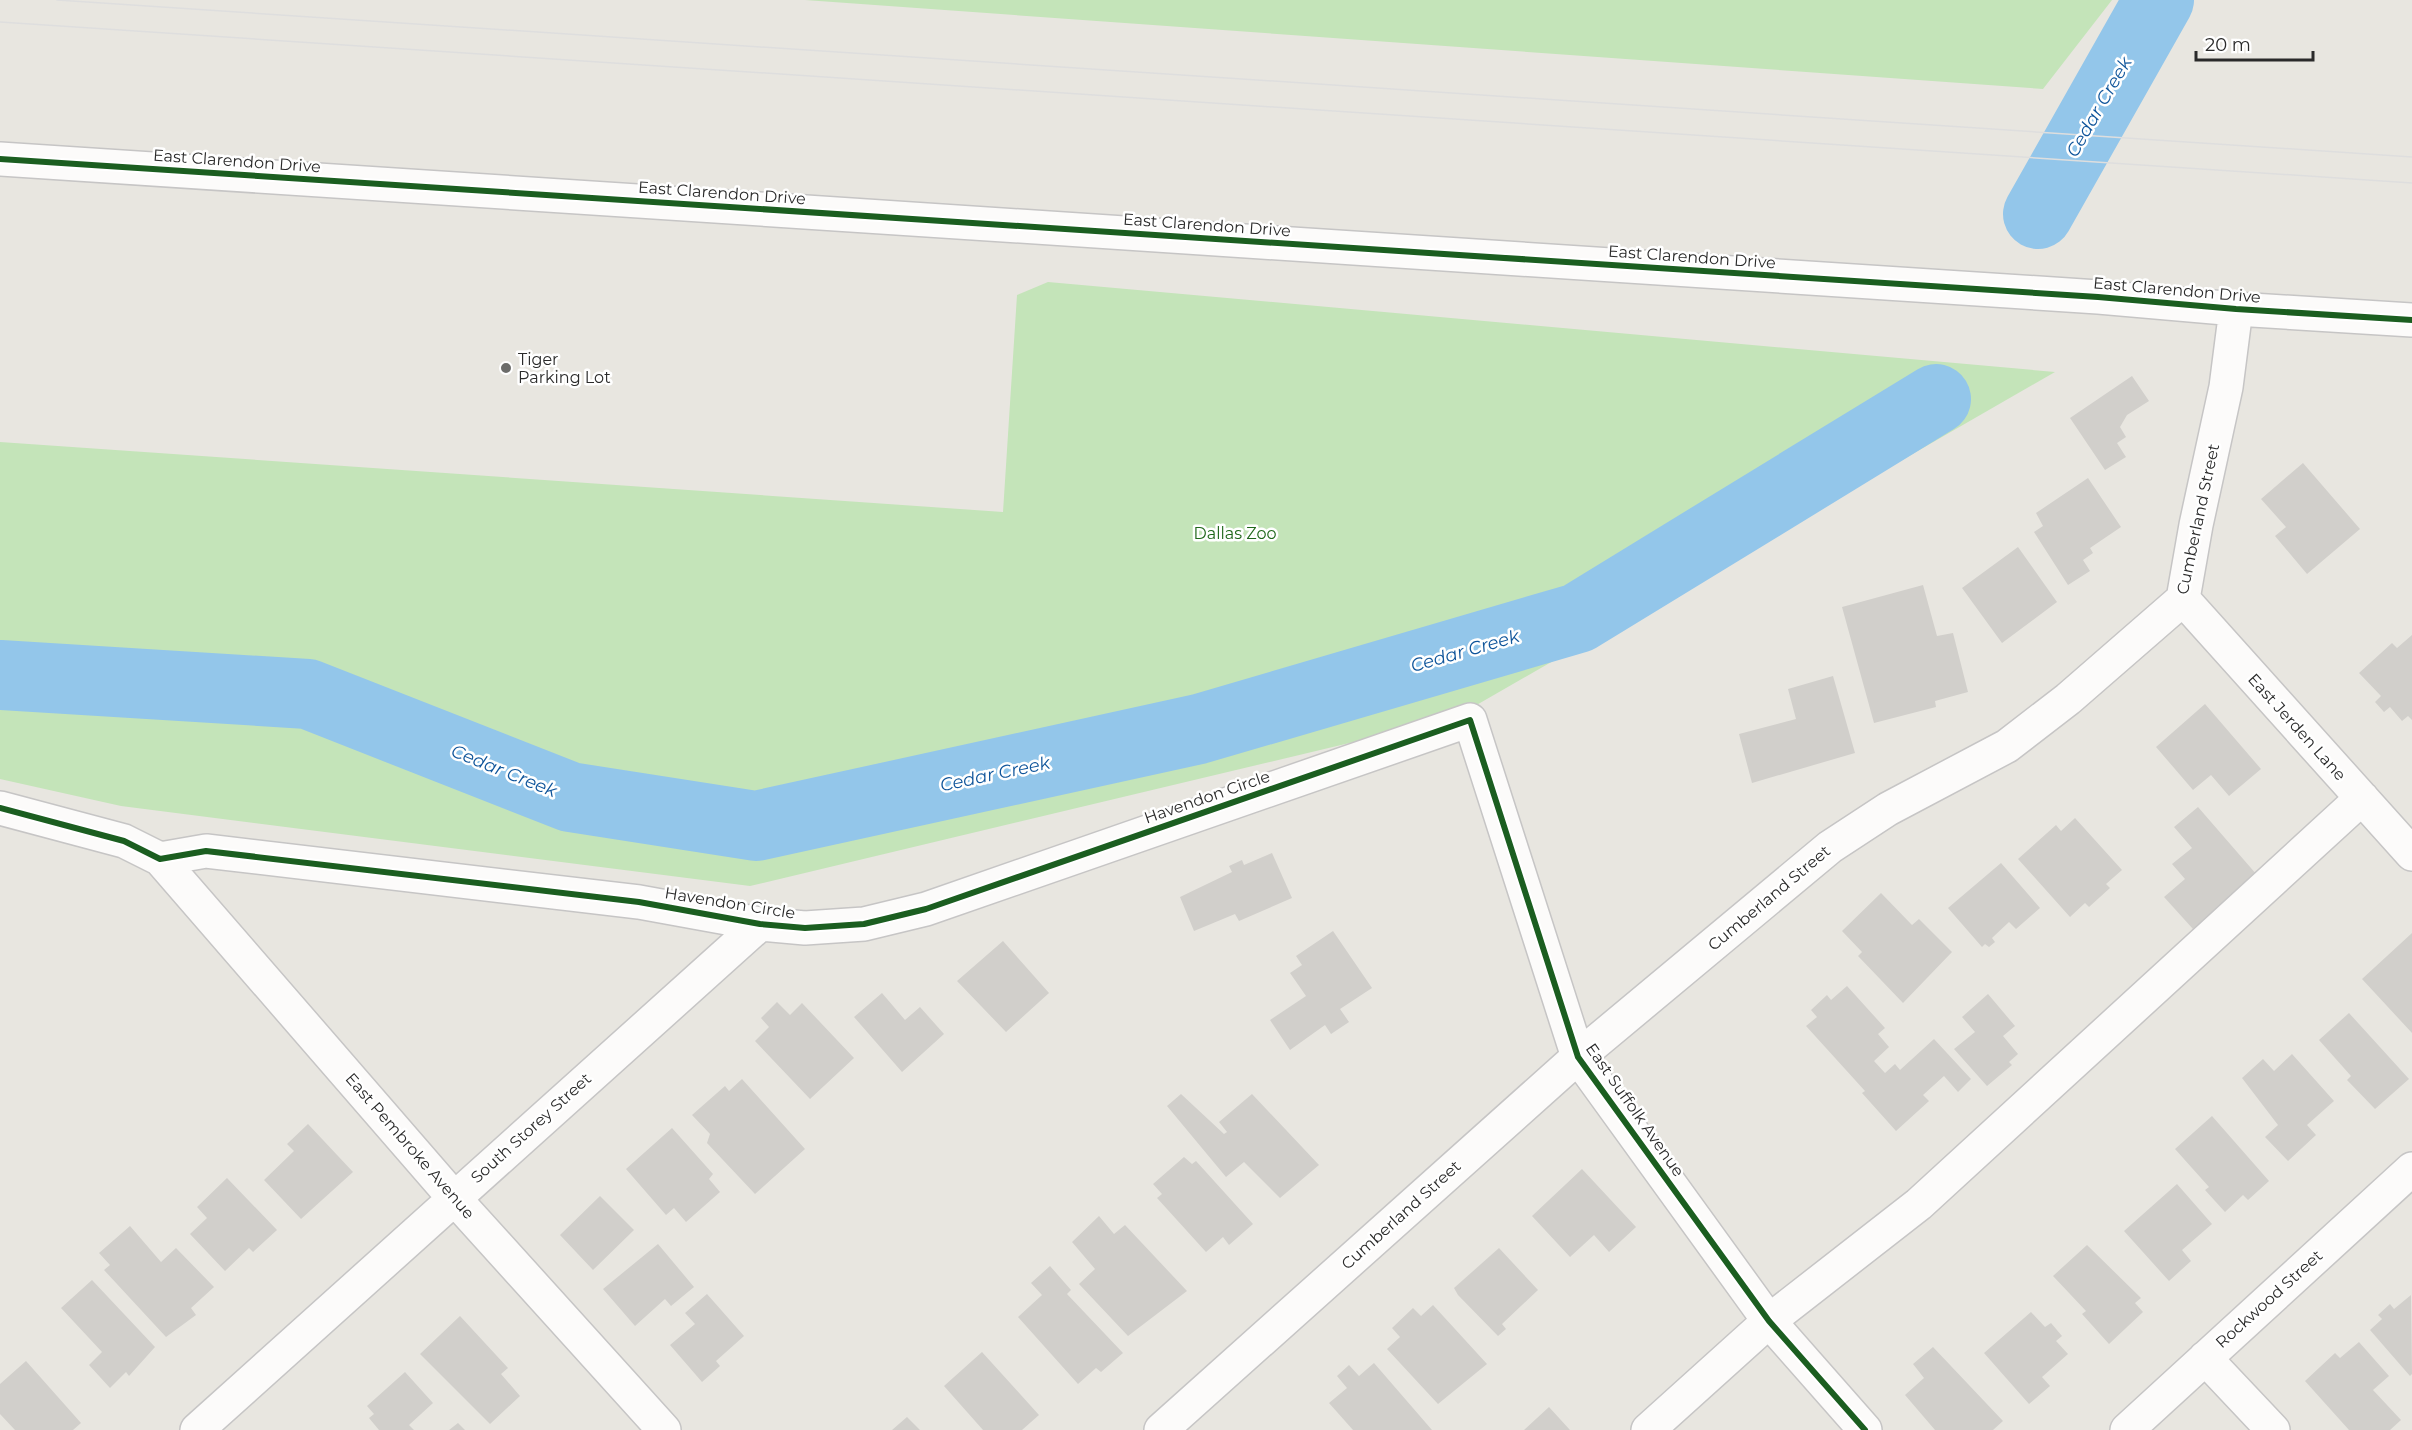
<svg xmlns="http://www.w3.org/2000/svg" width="2412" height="1430" font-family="Montserrat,sans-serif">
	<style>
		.green { fill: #c4e4b9 }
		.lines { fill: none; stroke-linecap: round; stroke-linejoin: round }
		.river { stroke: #93c6ea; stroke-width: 70 }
		.building { fill: #d1cfcb }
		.minor-casing { stroke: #c6c5c5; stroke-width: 36 }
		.minor { stroke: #fcfbfa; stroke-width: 33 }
		.tram { stroke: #dedede; stroke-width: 1.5 }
		.cycleway-casing { stroke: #fff; stroke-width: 10 }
		.cycleway { stroke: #1b5e20; stroke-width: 6 }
		.poi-dot { fill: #6c6c6a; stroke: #fff; stroke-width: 2 }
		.labels { text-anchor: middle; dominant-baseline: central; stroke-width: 5; stroke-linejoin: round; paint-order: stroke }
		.street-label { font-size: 16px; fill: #2a2a2a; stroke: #fff }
		.poi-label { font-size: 16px; fill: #2a2a2a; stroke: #fff; text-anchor: start }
		.park-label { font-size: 16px; fill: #1f671a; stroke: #fff }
		.water-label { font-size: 18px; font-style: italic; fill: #0e549a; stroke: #fff }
	</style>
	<rect width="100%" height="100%" fill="#e8e6e0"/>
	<!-- green -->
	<path class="green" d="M 805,0 L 2112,0 L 2043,89 Z
		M 1048,282 L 2055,372 L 1454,718 L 750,886 L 121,806 L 0,779 L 0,442 L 1003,512 L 1017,295 Z"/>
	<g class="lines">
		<!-- river -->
		<path class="river" d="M 2038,214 L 2159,0
			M 0,675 L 308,694 L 570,797 L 756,826 L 1199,729 L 1578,618 L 1936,399"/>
	</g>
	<!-- building -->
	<path class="building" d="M 2132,376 L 2149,401 L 2127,415 L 2120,427 L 2126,437 L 2117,443 L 2126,457 L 2105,470 L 2070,418 Z
		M 2303,463 L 2360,529 L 2307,574 L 2275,536 L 2286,527 L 2261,499 Z
		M 2088,478 L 2121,527 L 2090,548 L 2093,553 L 2083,560 L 2090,571 L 2068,585 L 2034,532 L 2043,526 L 2036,513 Z
		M 2018,547 L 2057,602 L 2002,643 L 1962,588 Z
		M 1923,585 L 1937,636 L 1953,633 L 1968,692 L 1935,701 L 1936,707 L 1874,723 L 1842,607 Z
		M 2412,635 L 2412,720 L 2408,716 L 2402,721 L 2390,707 L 2384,712 L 2375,702 L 2381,696 L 2359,673 L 2392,643 L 2397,648 Z
		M 1833,676 L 1855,753 L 1752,783 L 1739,734 L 1796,719 L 1788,689 Z
		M 2205,704 L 2261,769 L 2229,796 L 2211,775 L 2193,790 L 2156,747 Z
		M 2198,807 L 2257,875 L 2193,929 L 2164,897 L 2185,879 L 2172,864 L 2192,848 L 2174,827 Z
		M 2075,818 L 2122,870 L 2106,884 L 2110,888 L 2089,907 L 2085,903 L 2070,917 L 2018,859 L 2056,825 L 2061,831 Z
		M 1272,853 L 1292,898 L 1239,921 L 1235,914 L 1194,931 L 1180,897 L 1232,872 L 1229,866 L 1242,860 L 1244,865 Z
		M 2001,863 L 2040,908 L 2016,929 L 2009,922 L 1992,938 L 1995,942 L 1989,947 L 1985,944 L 1982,947 L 1948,908 Z
		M 1881,893 L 1912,925 L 1919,919 L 1952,952 L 1903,1003 L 1858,956 L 1862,952 L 1842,931 Z
		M 1333,931 L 1372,988 L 1340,1009 L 1349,1022 L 1331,1034 L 1325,1025 L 1290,1050 L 1270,1020 L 1306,996 L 1290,973 L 1302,965 L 1296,956 Z
		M 2412,933 L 2412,1033 L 2362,979 Z
		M 1003,941 L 1049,993 L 1006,1032 L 957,981 Z
		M 1847,986 L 1885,1028 L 1878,1034 L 1889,1047 L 1874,1061 L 1885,1073 L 1895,1064 L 1900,1070 L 1934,1039 L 1971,1079 L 1958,1092 L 1944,1076 L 1923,1095 L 1929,1101 L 1896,1131 L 1862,1093 L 1865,1091 L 1806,1026 L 1817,1017 L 1811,1010 L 1827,995 L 1831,1000 Z
		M 882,993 L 905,1020 L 920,1007 L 944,1034 L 902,1072 L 854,1017 Z
		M 1988,994 L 2015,1026 L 2003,1036 L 2018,1054 L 2009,1062 L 2012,1065 L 1987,1086 L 1954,1049 L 1975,1032 L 1962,1017 Z
		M 777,1002 L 790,1015 L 802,1003 L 854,1058 L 810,1099 L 755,1041 L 769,1027 L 761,1018 Z
		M 2349,1013 L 2409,1079 L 2375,1109 L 2347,1080 L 2351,1076 L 2319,1040 Z
		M 2292,1054 L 2334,1101 L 2307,1125 L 2316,1135 L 2288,1161 L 2265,1137 L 2278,1125 L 2242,1078 L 2263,1059 L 2274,1071 Z
		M 742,1079 L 805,1149 L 755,1194 L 707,1143 L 710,1134 L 692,1115 L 725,1086 L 729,1091 Z
		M 1181,1094 L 1224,1134 L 1227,1132 L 1219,1122 L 1252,1094 L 1319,1165 L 1280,1198 L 1244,1162 L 1226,1177 L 1167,1106 Z
		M 2212,1116 L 2269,1181 L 2248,1200 L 2243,1195 L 2225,1212 L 2205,1190 L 2209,1187 L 2175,1149 Z
		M 308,1124 L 353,1172 L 301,1219 L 264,1180 L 294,1151 L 287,1144 Z
		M 672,1128 L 713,1174 L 709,1179 L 720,1192 L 686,1222 L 674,1208 L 666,1215 L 626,1169 Z
		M 1184,1157 L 1192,1164 L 1196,1161 L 1253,1224 L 1229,1245 L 1223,1237 L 1206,1252 L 1157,1198 L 1162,1194 L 1153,1184 Z
		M 1582,1169 L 1636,1227 L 1609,1252 L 1594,1235 L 1570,1257 L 1532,1216 Z
		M 227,1178 L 277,1230 L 253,1252 L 249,1248 L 225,1271 L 190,1234 L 207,1218 L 197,1207 Z
		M 2177,1184 L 2212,1224 L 2182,1250 L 2191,1261 L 2169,1281 L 2124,1231 Z
		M 600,1196 L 634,1230 L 593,1270 L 560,1235 Z
		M 1099,1216 L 1114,1234 L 1125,1225 L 1187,1291 L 1128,1336 L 1079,1284 L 1095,1269 L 1072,1242 Z
		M 130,1226 L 161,1262 L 176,1248 L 214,1287 L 191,1308 L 196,1315 L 166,1337 L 104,1270 L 110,1265 L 99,1253 Z
		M 658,1244 L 694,1287 L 671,1306 L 665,1299 L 635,1326 L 603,1289 Z
		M 2087,1245 L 2141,1298 L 2135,1303 L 2143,1312 L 2109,1344 L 2082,1314 L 2086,1311 L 2053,1276 Z
		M 1499,1248 L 1538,1290 L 1502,1324 L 1506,1329 L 1498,1336 L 1458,1295 L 1454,1288 Z
		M 1050,1266 L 1071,1290 L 1067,1294 L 1123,1353 L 1101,1372 L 1096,1368 L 1078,1384 L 1018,1317 L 1042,1295 L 1031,1283 Z
		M 92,1280 L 155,1347 L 129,1376 L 126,1372 L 110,1388 L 89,1365 L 102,1352 L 61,1308 Z
		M 707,1294 L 744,1336 L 716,1361 L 720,1366 L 702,1382 L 670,1345 L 695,1324 L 685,1313 Z
		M 2411,1295 L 2412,1374 L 2410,1376 L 2370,1330 L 2382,1319 L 2378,1315 L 2390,1304 L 2394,1309 Z
		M 1433,1305 L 1487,1364 L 1438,1404 L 1387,1349 L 1400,1337 L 1392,1328 L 1413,1308 L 1421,1316 Z
		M 2031,1312 L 2045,1327 L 2051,1323 L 2062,1336 L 2056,1341 L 2068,1354 L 2042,1377 L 2050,1386 L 2029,1404 L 1984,1353 Z
		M 460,1316 L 508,1368 L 501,1374 L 520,1396 L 490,1424 L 420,1354 Z
		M 2359,1342 L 2389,1376 L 2373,1390 L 2401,1420 L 2390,1430 L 2349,1430 L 2305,1381 L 2335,1353 L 2340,1358 Z
		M 1933,1347 L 2003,1421 L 1993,1430 L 1935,1430 L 1905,1395 L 1924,1378 L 1913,1364 Z
		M 982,1352 L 1039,1415 L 1022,1430 L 983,1430 L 944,1386 Z
		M 26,1361 L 81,1423 L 73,1430 L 15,1430 L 0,1414 L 0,1384 Z
		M 1374,1363 L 1432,1430 L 1353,1430 L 1329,1403 L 1347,1388 L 1337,1376 L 1349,1365 L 1359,1376 Z
		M 405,1372 L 433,1403 L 409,1425 L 414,1430 L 379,1430 L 369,1418 L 374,1414 L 367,1406 Z
		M 1549,1407 L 1570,1430 L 1524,1430 Z
		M 907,1417 L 920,1430 L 892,1430 Z
		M 458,1423 L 465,1430 L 449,1430 Z"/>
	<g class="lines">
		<!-- minor casing -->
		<g class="minor-casing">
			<path id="minor" d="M 0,159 L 2098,297 L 2236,309 L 2412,320
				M 2183,599 L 2412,854
				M 0,808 L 124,841 L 160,859 L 206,851 L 639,902 L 760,924 L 805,928 L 864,924 L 926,909 L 1470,720 L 1578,1057 L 1769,1321 L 1865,1430
				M 160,859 L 454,1198 L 664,1430
				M 2205,1358 L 2273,1430
				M 197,1430 L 760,924
				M 1161,1430 L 1578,1057 L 1830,847 L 1888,809 L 2007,746 L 2068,699 L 2183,599 L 2196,525 L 2226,387 L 2236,309
				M 1648,1430 L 1769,1321 L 1919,1204 L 2362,798
				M 2127,1430 L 2412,1169"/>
		</g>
		<!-- minor -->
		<use href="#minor" class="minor"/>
		<!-- tram -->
		<path class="tram" d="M 57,0 L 2412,157
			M 0,22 L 2412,183"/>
		<!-- cycleway casing -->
		<g class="cycleway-casing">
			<path id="cycleway" d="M 0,159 L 2098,297 L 2236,309 L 2412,320
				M 0,808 L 124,841 L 160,859 L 206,851 L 639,902 L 760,924 L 805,928 L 864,924 L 926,909 L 1470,720 L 1578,1057 L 1769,1321 L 1865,1430"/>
		</g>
		<!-- cycleway -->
		<use href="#cycleway" class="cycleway"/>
	</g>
	<!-- markers -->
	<circle class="poi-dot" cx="506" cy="368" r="6"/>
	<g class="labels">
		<!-- street labels -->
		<g class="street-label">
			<text transform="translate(237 161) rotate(4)">East Clarendon Drive</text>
			<text transform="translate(722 193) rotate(4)">East Clarendon Drive</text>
			<text transform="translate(1207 225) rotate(4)">East Clarendon Drive</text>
			<text transform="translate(1692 257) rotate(4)">East Clarendon Drive</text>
			<text transform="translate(2177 290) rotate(5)">East Clarendon Drive</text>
			<text transform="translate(2198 519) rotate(-78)">Cumberland Street</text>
			<text transform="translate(2297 727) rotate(48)">East Jerden Lane</text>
			<text transform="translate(1207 797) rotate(-19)">Havendon Circle</text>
			<text transform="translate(1769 898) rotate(-40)">Cumberland Street</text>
			<text transform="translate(730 903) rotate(9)">Havendon Circle</text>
			<text transform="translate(1635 1110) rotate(55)">East Suffolk Avenue</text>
			<text transform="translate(531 1128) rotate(-42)">South Storey Street</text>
			<text transform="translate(410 1146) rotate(49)">East Pembroke Avenue</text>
			<text transform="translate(1401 1215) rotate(-42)">Cumberland Street</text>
			<text transform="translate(2269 1299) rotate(-42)">Rockwood Street</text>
		</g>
		<!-- poi labels -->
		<g class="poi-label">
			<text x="518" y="359">Tiger<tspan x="518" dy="18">Parking Lot</tspan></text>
		</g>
		<!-- park labels -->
		<g class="park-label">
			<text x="1235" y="533">Dallas Zoo</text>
		</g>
		<!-- water labels -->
		<g class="water-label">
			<text transform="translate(2099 107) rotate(-60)">Cedar Creek</text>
			<text transform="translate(1465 651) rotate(-16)">Cedar Creek</text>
			<text transform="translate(504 771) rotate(22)">Cedar Creek</text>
			<text transform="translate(995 774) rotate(-12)">Cedar Creek</text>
		</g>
	</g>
	<!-- scale -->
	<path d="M2196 51v9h117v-9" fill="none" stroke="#2a2a2a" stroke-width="3"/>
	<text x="2205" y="51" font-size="18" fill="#2a2a2a" stroke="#ffffff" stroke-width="4.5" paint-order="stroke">20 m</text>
</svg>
